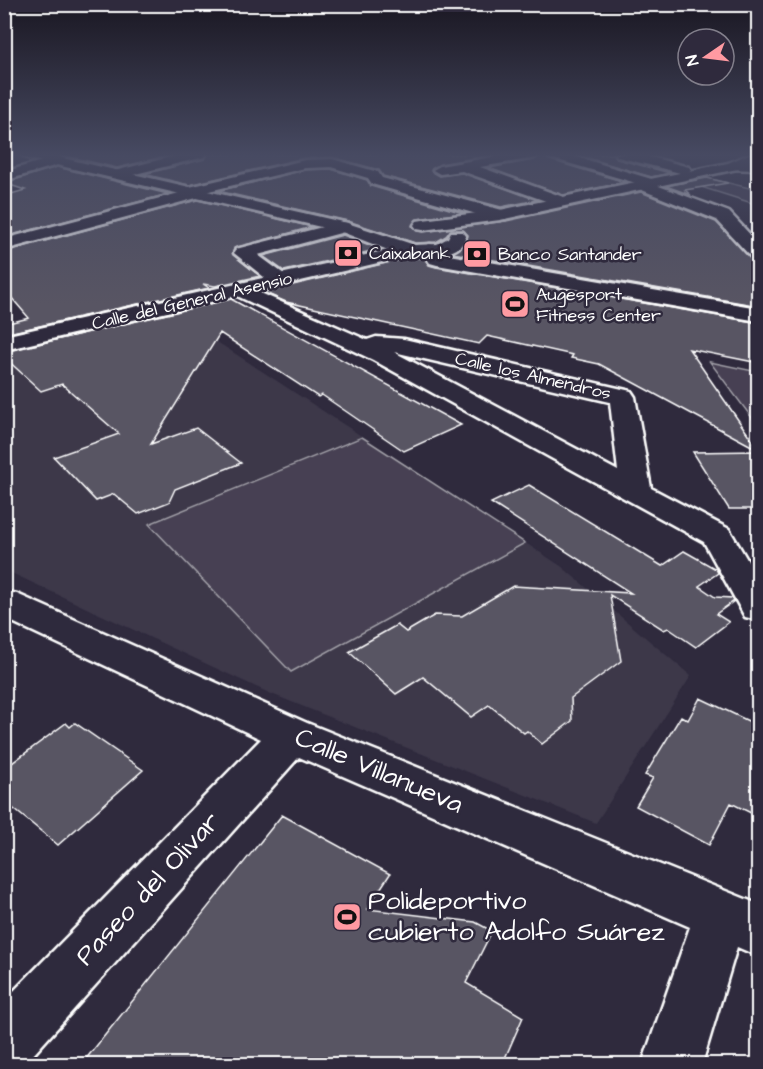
<svg xmlns="http://www.w3.org/2000/svg" width="763" height="1069" font-family="'Architects Daughter',sans-serif">
	<style>
		.built { fill: #3c3749 }
		.green { fill: #464152; stroke: #a2a0a8; stroke-width: 1.5 }
		.building { fill: #595564; stroke: #fff; stroke-width: 1.5 }
		.lines { fill: none; stroke-linecap: round; stroke-linejoin: round }
		.minor-casing { stroke: #fff; stroke-width: 5 }
		.major-casing { stroke: #fff; stroke-width: 5 }
		.minor { fill: #2f2a3d; fill-rule: evenodd }
		.major { fill: #2f2a3d; fill-rule: evenodd }
		.labels { text-anchor: middle; dominant-baseline: central; stroke-width: 5; stroke-linejoin: round; paint-order: stroke }
		.far-poi-label { font-size: 18px; fill: #fff; stroke: #2f2a3d; text-anchor: start }
		.far-street-label { font-size: 18px; fill: #fff; stroke: #2f2a3d }
		.near-street-label { font-size: 27px; fill: #fff; stroke: #2f2a3d }
		.near-poi-label { font-size: 27px; fill: #fff; stroke: #2f2a3d; text-anchor: start }
	</style>
	<rect width="100%" height="100%" fill="#2f2a3d"/>
	<filter id="ink" filterUnits="userSpaceOnUse"><feTurbulence type="fractalNoise" baseFrequency=".0167" numOctaves="2"/><feDisplacementMap in="SourceGraphic" scale="12" xChannelSelector="R" yChannelSelector="G"/><feConvolveMatrix kernelMatrix="1 2 1 2 8 2 1 2 1" color-interpolation-filters="sRGB"/></filter>
	<g filter="url(#ink)">
		<!-- built -->
		<path class="built" d="M 186,317 L 185,321 L 561,566 L 691,676 L 596,823 L 269,693 L 5,570 L 5,359 Z"/>
		<!-- green -->
		<path class="green" d="M 540,155 L 630,182 L 564,197 L 475,167 Z
			M 716,180 L 758,190 L 758,205 L 695,185 Z
			M 710,362 L 758,372 L 758,426 Z
			M 362,437 L 525,543 L 291,672 L 149,524 Z"/>
		<!-- building -->
		<path class="building" d="M 59,154 L 174,154 L 117,168 Z
			M 208,154 L 497,154 L 440,164 L 431,171 L 440,176 L 462,173 L 537,200 L 501,207 L 383,176 L 379,170 L 332,157 L 304,158 L 189,185 L 144,174 L 205,159 Z
			M 543,154 L 547,159 L 625,182 L 563,195 L 489,168 L 534,160 Z
			M 575,154 L 614,154 L 617,159 L 670,173 L 651,177 Z
			M 57,167 L 168,194 L 4,237 L 4,196 L 25,190 L 4,183 Z
			M 331,169 L 367,180 L 371,186 L 463,213 L 417,219 L 412,226 L 417,231 L 423,232 L 506,221 L 641,192 L 716,222 L 759,266 L 759,306 L 453,253 L 465,244 L 468,235 L 463,230 L 451,230 L 446,236 L 436,242 L 415,243 L 348,221 L 218,191 L 305,170 Z
			M 707,178 L 728,183 L 685,190 L 691,195 L 666,186 Z
			M 197,200 L 312,227 L 234,248 L 233,255 L 260,276 L 215,286 L 203,284 L 209,288 L 4,334 L 4,324 L 29,318 L 4,289 L 4,252 Z
			M 343,235 L 380,249 L 284,271 L 263,256 Z
			M 412,257 L 424,258 L 429,265 L 436,267 L 759,323 L 759,363 L 689,349 L 759,450 L 599,364 L 571,358 L 573,355 L 487,336 L 479,344 L 286,302 L 263,292 Z
			M 231,299 L 461,425 L 404,451 L 322,395 L 318,397 L 220,333 L 151,444 L 196,428 L 241,463 L 175,489 L 169,502 L 138,514 L 114,494 L 96,501 L 54,457 L 119,434 L 62,384 L 41,391 L 4,357 L 4,352 Z
			M 759,451 L 759,509 L 729,509 L 693,452 Z
			M 529,485 L 662,566 L 684,551 L 716,569 L 718,573 L 699,586 L 715,597 L 732,598 L 734,601 L 716,614 L 729,622 L 696,647 L 668,628 L 664,630 L 610,595 L 621,661 L 571,698 L 572,721 L 542,744 L 527,731 L 524,733 L 489,705 L 471,717 L 423,677 L 396,694 L 349,652 L 397,625 L 406,632 L 435,615 L 462,616 L 513,586 L 631,593 L 491,503 Z
			M 700,698 L 759,726 L 759,817 L 731,803 L 709,845 L 636,806 L 653,778 L 645,775 L 681,716 L 688,720 Z
			M 66,723 L 70,727 L 75,723 L 143,770 L 58,845 L 4,801 L 4,769 Z
			M 282,815 L 390,874 L 367,909 L 475,922 L 492,931 L 466,983 L 523,1017 L 502,1065 L 81,1065 Z"/>
		<g class="lines">
			<!-- minor casing -->
			<g class="minor-casing">
				<path id="minor" d="M 183,154 L 206,154 L 204,157 L 119,178 L 112,174 L 114,171 Z
					M 510,154 L 541,154 L 534,158 L 480,167 L 569,199 L 571,202 L 569,205 L 557,205 L 462,171 L 440,174 L 433,170 L 440,166 Z
					M 546,154 L 567,154 L 655,180 L 656,185 L 729,212 L 758,243 L 758,258 L 751,257 L 717,220 L 637,188 L 636,183 L 548,157 Z
					M 616,154 L 639,154 L 689,167 L 691,170 L 684,174 L 618,157 Z
					M 59,156 L 66,160 L 64,163 L 4,181 L 4,172 Z
					M 332,159 L 378,172 L 382,178 L 506,211 L 508,215 L 506,219 L 494,219 L 372,184 L 368,178 L 331,167 L 305,168 L 205,192 L 204,196 L 4,250 L 4,239 L 183,192 L 185,188 L 305,160 Z
					M 732,162 L 758,162 L 758,170 L 727,169 L 725,166 Z
					M 342,222 L 348,223 L 351,227 L 348,231 L 258,255 L 288,277 L 291,281 L 288,285 L 274,285 L 234,253 L 236,249 Z
					M 430,244 L 437,246 L 443,254 L 758,308 L 758,321 L 437,265 L 430,263 L 421,250 L 423,246 Z
					M 240,284 L 367,340 L 376,337 L 404,339 L 631,391 L 635,397 L 651,488 L 729,529 L 758,578 L 758,620 L 745,617 L 704,542 L 373,360 L 233,294 L 230,290 L 233,286 ZM 394,352 L 610,402 L 618,471 Z
					M 4,591 L 17,594 L 307,723 L 758,904 L 758,956 L 737,947 L 702,1064 L 642,1064 L 690,927 L 299,757 L 25,1064 L 4,1064 L 4,1001 L 261,739 L 4,618 Z"/>
			</g>
			<!-- major casing -->
			<g class="major-casing">
				<path id="major" d="M 20,154 L 45,154 L 347,223 L 415,245 L 437,244 L 448,238 L 451,232 L 463,232 L 466,236 C 462,256 428,258 412,255 L 4,350 L 4,336 L 388,250 L 342,232 L 27,158 Z
					M 749,154 L 758,154 L 758,160 L 737,169 L 500,220 L 423,230 L 417,229 L 414,225 L 417,221 L 423,220 L 500,210 L 728,163 Z"/>
			</g>
			<!-- minor -->
			<use href="#minor" class="minor"/>
			<!-- major -->
			<use href="#major" class="major"/>
		</g>
	</g>
	<!-- sky -->
	<linearGradient id="sky" x2="0" y2="1"><stop stop-color="#1a1722"/><stop offset="0.51" stop-color="#474a62"/><stop offset="1" stop-color="#474a62" stop-opacity="0"/></linearGradient>
	<rect width="763" height="304" fill="url(#sky)"/>
	<!-- icons -->
	<defs>
		<g id="bank-square" transform="scale(1.5)"><rect x="-9" y="-9" width="18" height="18" rx="4" fill="#ff9aa2" stroke="#2f2a3d"/><path d="M-6-4H6V4H-6ZM0-2.3a2.3 2.3 0 1 0 0 4.6a2.3 2.3 0 1 0 0-4.6Z" fill="#111"/></g>
		<g id="stadium-square" transform="scale(1.5)"><rect x="-9" y="-9" width="18" height="18" rx="4" fill="#ff9aa2" stroke="#2f2a3d"/><path d="M0-5a6.5 5 0 1 0 0 10a6.5 5 0 1 0 0-10ZM-3.5-1.8h7v3.6h-7Z" fill="#111"/></g>
	</defs>
	<g fill-rule="evenodd">
		<use href="#bank-square" x="348" y="253"/>
		<use href="#bank-square" x="477" y="254"/>
		<use href="#stadium-square" x="515" y="304"/>
		<use href="#stadium-square" x="347" y="917"/>
	</g>
	<g class="labels">
		<!-- far-poi labels -->
		<g class="far-poi-label">
			<text x="369" y="253">Caixabank</text>
			<text x="498" y="254">Banco Santander</text>
			<text x="536" y="294">Augesport<tspan x="536" dy="21">Fitness Center</tspan></text>
		</g>
		<!-- far-street labels -->
		<g class="far-street-label">
			<text transform="translate(192 301) rotate(-13)">Calle del General Asensio</text>
			<text transform="translate(533 376) rotate(13)">Calle los Almendros</text>
		</g>
		<!-- near-street labels -->
		<g class="near-street-label">
			<text transform="translate(379 771) rotate(23)">Calle Villanueva</text>
			<text transform="translate(148 889) rotate(-47)">Paseo del Olivar</text>
		</g>
		<!-- near-poi labels -->
		<g class="near-poi-label">
			<text x="368" y="901">Polideportivo<tspan x="368" dy="31">cubierto Adolfo Suárez</tspan></text>
		</g>
	</g>
	<!-- margin -->
	<rect width="763" height="1069" fill="none" stroke="#2f2a3d" stroke-width="24"/>
	<rect x="12" y="12" width="739" height="1045" fill="none" stroke="#fff" stroke-width="2" filter="url(#ink)"/>
	<!-- north arrow -->
	<g transform="translate(706 57) rotate(256)"><circle r="28" fill="#2f2a3d" stroke="#827f8b" stroke-width="1.5"/>
	<path d="M0-4.5L10 22L0 15L-10 22Z" fill="#ff9aa2"/>
	<text y="-9" font-size="16" font-weight="bold" text-anchor="middle" fill="#ffffff">N</text>
	</g>
</svg>
